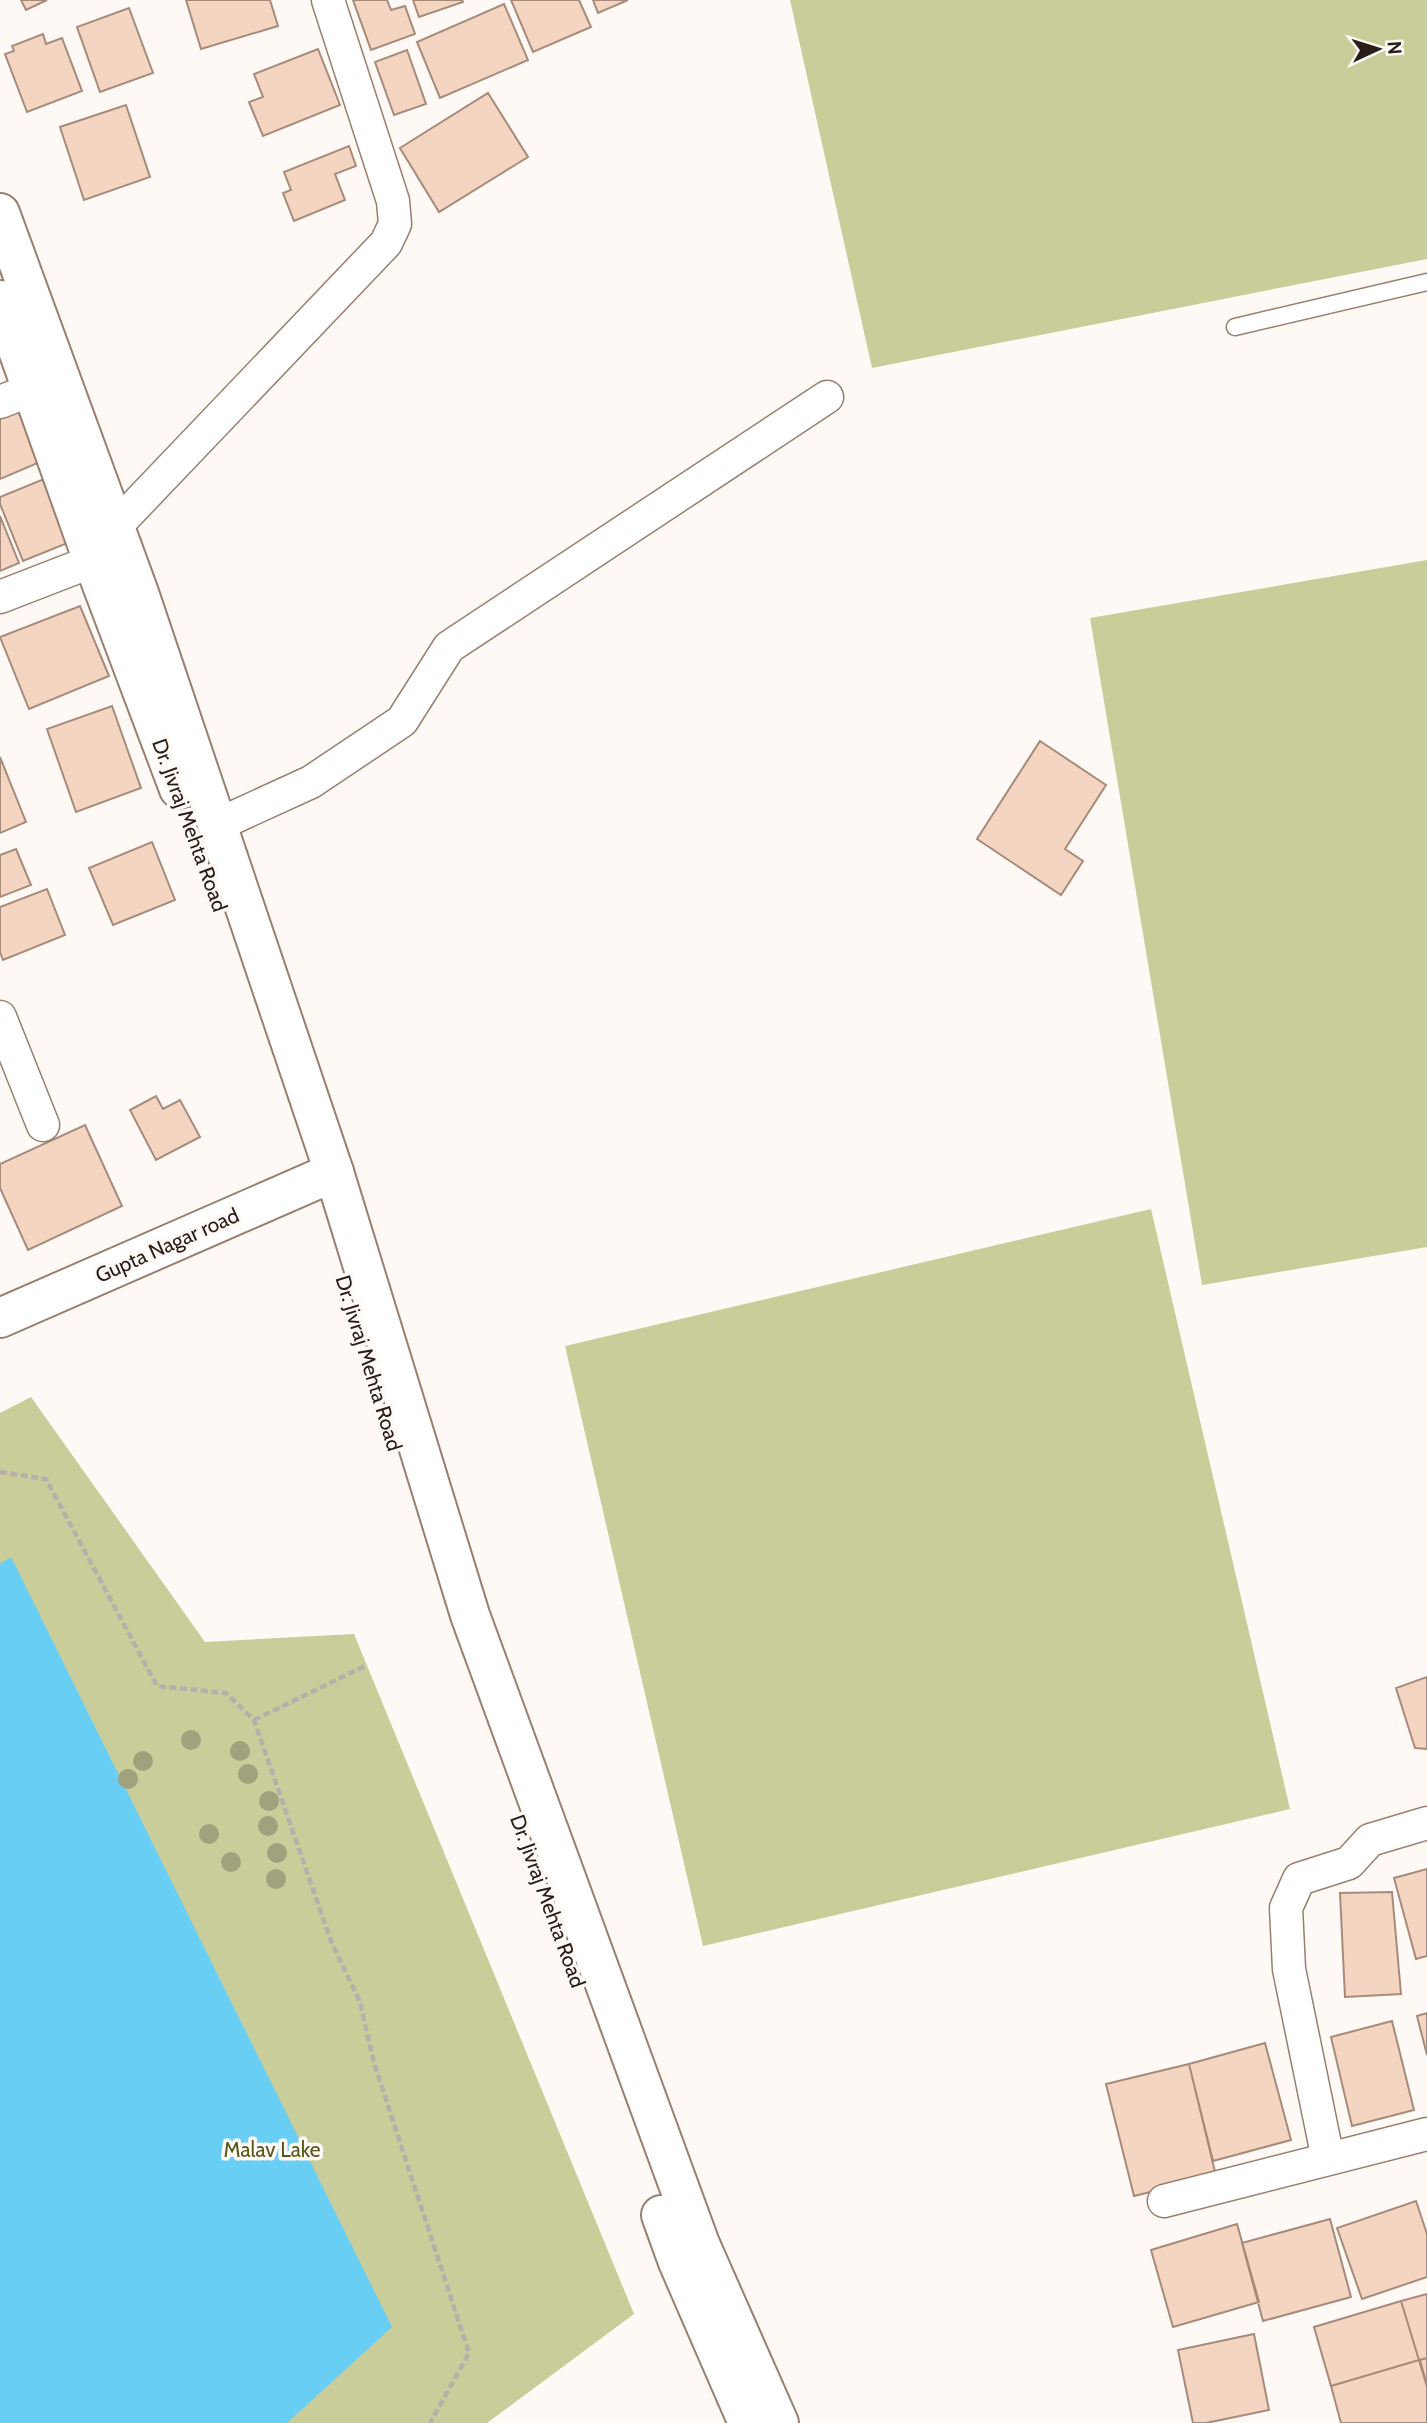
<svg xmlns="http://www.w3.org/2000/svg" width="1427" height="2423" font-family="Cabin,sans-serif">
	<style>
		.green { fill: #c8cd9a }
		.water { fill: #69cef3 }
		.building { fill: #f4d5c2; stroke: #a78b7a; stroke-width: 2 }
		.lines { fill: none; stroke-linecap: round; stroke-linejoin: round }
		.service-casing { stroke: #9a7f6e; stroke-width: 19 }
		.minor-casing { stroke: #9a7f6e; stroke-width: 35 }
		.tertiary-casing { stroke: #9a7f6e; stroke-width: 42 }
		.secondary-casing { stroke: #9a7f6e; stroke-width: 42 }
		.path { stroke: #b6afaa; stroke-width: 4.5; stroke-dasharray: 7 3.5; stroke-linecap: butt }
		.service { stroke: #fff; stroke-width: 16 }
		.minor { stroke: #fff; stroke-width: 32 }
		.tertiary { stroke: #fff; stroke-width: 38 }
		.secondary { stroke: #fff; stroke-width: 38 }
		.tree { fill: #a2a17e }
		.labels { text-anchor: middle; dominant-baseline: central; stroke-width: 7; stroke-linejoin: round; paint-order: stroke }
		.street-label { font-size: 21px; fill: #291e17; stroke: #fff9f5 }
		.park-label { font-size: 21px; fill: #55591c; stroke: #fff9f5 }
	</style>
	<rect width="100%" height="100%" fill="#fff9f5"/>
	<!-- green -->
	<path class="green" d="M 790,0 L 1427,0 L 1427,259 L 872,368 Z
		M 1427,560 L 1427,1247 L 1202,1285 L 1090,618 Z
		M 1151,1209 L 1290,1809 L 703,1946 L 565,1346 Z
		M 31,1397 L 205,1642 L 354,1634 L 634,2314 L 487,2423 L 0,2423 L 0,1413 Z"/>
	<!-- water -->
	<path class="water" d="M 11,1557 L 392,2327 L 287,2423 L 0,2423 L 0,1564 Z"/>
	<!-- building -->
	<path class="building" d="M 21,0 L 47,0 L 26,10 Z
		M 186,0 L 270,0 L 278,26 L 201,49 Z
		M 353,0 L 387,0 L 391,10 L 405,6 L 415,34 L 371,50 Z
		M 413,0 L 462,0 L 463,2 L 419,17 Z
		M 511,0 L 579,0 L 591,27 L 533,52 Z
		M 593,0 L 628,0 L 598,13 Z
		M 504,4 L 528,60 L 440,98 L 417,42 Z
		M 129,8 L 153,73 L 100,92 L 77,27 Z
		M 43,34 L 46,44 L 62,38 L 82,91 L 27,112 L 5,54 L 14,51 L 12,46 Z
		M 318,49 L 340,105 L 263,136 L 249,102 L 263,97 L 254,74 Z
		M 407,50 L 426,104 L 394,115 L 375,62 Z
		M 488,93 L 528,157 L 439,212 L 400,148 Z
		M 126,105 L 150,177 L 84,200 L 60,127 Z
		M 349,146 L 356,166 L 335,174 L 345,200 L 294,221 L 283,193 L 291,190 L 284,172 Z
		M 14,400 L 40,462 L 0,479 L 0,406 Z
		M 44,479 L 70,542 L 23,561 L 0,504 L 0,497 Z
		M 0,516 L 19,563 L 0,571 Z
		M 80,606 L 109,676 L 29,709 L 0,637 Z
		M 112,706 L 141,788 L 76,812 L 47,729 Z
		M 1040,741 L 1106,785 L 1065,849 L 1083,861 L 1061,895 L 977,839 Z
		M 0,757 L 26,822 L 0,833 Z
		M 152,842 L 175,900 L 113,925 L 89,868 Z
		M 16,849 L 31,885 L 0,897 L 0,855 Z
		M 47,889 L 65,935 L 3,960 L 0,952 L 0,907 Z
		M 156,1096 L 163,1109 L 180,1100 L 200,1137 L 156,1160 L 130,1110 Z
		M 85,1125 L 122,1206 L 28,1250 L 0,1188 L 0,1164 Z
		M 1427,1677 L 1427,1749 L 1415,1748 L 1396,1688 Z
		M 1427,1869 L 1427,1956 L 1416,1959 L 1394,1878 Z
		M 1392,1892 L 1401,1994 L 1345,1997 L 1340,1893 Z
		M 1427,2013 L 1427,2055 L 1417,2016 Z
		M 1392,2021 L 1414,2110 L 1352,2126 L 1331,2037 Z
		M 1265,2043 L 1291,2140 L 1213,2161 L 1189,2064 Z
		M 1189,2064 L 1216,2176 L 1134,2196 L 1106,2084 Z
		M 1416,2201 L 1427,2234 L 1427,2277 L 1362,2299 L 1337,2228 Z
		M 1330,2219 L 1351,2297 L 1263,2321 L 1242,2243 Z
		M 1237,2224 L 1259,2302 L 1173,2327 L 1151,2250 Z
		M 1427,2294 L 1427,2358 L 1419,2360 L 1401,2301 Z
		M 1401,2301 L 1419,2360 L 1331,2386 L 1314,2327 Z
		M 1254,2334 L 1269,2410 L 1206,2423 L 1193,2423 L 1178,2350 Z
		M 1427,2358 L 1427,2386 L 1420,2360 Z
		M 1419,2360 L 1427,2387 L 1427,2423 L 1341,2423 L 1331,2386 Z"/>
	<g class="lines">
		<!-- service casing -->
		<g class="service-casing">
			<path id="service" d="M 1235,327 L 1427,282"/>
		</g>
		<!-- minor casing -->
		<g class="minor-casing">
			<path id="minor" d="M 0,402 L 33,389
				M 115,527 L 386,243 L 395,224 L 393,201 L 328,0
				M 0,597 L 93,561
				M 217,825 L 311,782 L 402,721 L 449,647 L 827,397
				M 0,1017 L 43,1125
				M 1328,2159 L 1289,1969 L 1286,1908 L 1299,1879 L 1349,1863 L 1370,1840 L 1427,1823
				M 1164,2201 L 1427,2134"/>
		</g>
		<!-- tertiary casing -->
		<g class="tertiary-casing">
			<path id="tertiary" d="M 0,1318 L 334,1172"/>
		</g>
		<!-- secondary casing -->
		<g class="secondary-casing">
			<path id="secondary" d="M 0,213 L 139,593 L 334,1172 L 470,1615 L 700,2244 L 779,2423
				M 0,300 L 93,561 L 179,789
				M 661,2215 L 678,2262 L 748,2423"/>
		</g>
		<!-- path -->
		<path class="path" d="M 0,1472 L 46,1479 L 157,1686 L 226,1693 L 254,1720 L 331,1941 L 360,2002 L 374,2063 L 469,2353 L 430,2423
			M 254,1720 L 367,1665"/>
		<!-- service -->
		<use href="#service" class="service"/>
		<!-- minor -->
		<use href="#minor" class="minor"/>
		<!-- tertiary -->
		<use href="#tertiary" class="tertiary"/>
		<!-- secondary -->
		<use href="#secondary" class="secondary"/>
	</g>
	<!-- trees -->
	<g class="tree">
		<circle cx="191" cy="1740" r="10"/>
		<circle cx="240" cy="1751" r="10"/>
		<circle cx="143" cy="1761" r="10"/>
		<circle cx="248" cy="1774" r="10"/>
		<circle cx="128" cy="1779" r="10"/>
		<circle cx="269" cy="1801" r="10"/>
		<circle cx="268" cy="1826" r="10"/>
		<circle cx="209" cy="1834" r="10"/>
		<circle cx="277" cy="1853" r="10"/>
		<circle cx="231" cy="1862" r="10"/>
		<circle cx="276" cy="1879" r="10"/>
	</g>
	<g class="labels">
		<!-- street labels -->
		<g class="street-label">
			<text transform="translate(190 825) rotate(70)">Dr. Jivraj Mehta Road</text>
			<text transform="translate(167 1245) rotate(-24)">Gupta Nagar road</text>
			<text transform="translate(369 1363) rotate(73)">Dr. Jivraj Mehta Road</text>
			<text transform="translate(548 1901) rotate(70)">Dr. Jivraj Mehta Road</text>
		</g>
		<!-- park labels -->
		<g class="park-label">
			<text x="272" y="2149">Malav Lake</text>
		</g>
	</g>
	<!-- north arrow -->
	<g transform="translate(1378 49) rotate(86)" stroke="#fff9f5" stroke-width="5" paint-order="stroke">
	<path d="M0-5L12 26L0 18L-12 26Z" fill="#291e17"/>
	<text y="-10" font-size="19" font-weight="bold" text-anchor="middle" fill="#291e17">N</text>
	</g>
</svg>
